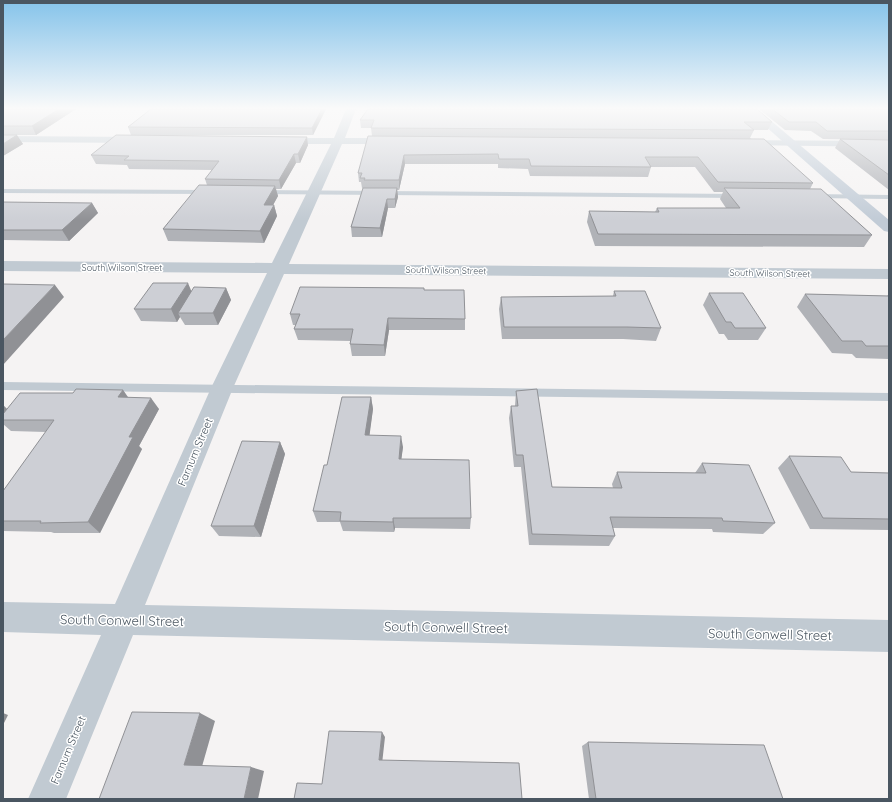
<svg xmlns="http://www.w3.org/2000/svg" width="892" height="802" font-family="Quicksand,sans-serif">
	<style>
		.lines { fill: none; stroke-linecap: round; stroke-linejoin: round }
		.service { fill: #c1cad2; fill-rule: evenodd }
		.minor { fill: #c1cad2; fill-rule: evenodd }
		.secondary { fill: #c1cbd6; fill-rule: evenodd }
		.wall { fill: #b0b2b7 }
		.shaded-wall { fill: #909195 }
		.building { fill: #cdcfd5; stroke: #909195 }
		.labels { text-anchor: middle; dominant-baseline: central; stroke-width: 3; stroke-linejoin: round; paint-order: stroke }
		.far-street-label { font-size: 9px; fill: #4a5661; stroke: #fff }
		.street-label { font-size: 11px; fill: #4a5661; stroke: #fff }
		.near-street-label { font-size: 13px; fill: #4a5661; stroke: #fff }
	</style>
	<rect width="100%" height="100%" fill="#f5f3f3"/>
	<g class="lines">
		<!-- service -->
		<path class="service" d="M 3,189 L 210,190 L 214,192 L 210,194 L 3,193 Z
			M 257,190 L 738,194 L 742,196 L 738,198 L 260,194 L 256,192 Z
			M 811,194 L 889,195 L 889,199 L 814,198 L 810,196 Z
			M 3,382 L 889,393 L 889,401 L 3,390 Z"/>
		<!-- minor -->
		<path class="minor" d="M 346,109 L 356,109 L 345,138 L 396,138 L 402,141 L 396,144 L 342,144 L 289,264 L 889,269 L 889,279 L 284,274 L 233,388 L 145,605 L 889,620 L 889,652 L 133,635 L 66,799 L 28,799 L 101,635 L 3,632 L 3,602 L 115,604 L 211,388 L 267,273 L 3,271 L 3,261 L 272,263 L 331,144 L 278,144 L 272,141 L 278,138 L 334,138 Z
			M 3,136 L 142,137 L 148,140 L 142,143 L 3,142 Z
			M 740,140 L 889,141 L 889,147 L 736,145 L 734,143 Z"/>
		<!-- secondary -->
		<path class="secondary" d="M 746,109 L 757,109 L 889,220 L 889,232 L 884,231 Z"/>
	</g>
	<!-- wall -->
	<path class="wall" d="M 3,109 L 76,109 L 36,135 L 13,135 L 23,144 L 3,156 Z
		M 151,109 L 326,109 L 313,135 L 131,135 L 128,127 Z
		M 759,109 L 889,109 L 889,140 L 823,139 L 811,131 L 785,130 Z
		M 360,120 L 772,122 L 768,130 L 754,130 L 750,138 L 813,183 L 810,189 L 872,235 L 864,247 L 595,246 L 587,222 L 589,211 L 655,212 L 657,208 L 726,208 L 720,199 L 723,192 L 714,192 L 695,167 L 651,167 L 648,177 L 530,176 L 528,169 L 498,168 L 498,164 L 405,164 L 399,190 L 397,190 L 398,197 L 395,208 L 388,208 L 382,237 L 352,237 L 351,227 L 363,188 L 362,188 L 361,182 L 359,182 L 358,173 L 372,136 L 371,128 L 361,128 Z
		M 840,139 L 889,140 L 889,190 L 835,148 Z
		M 308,145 L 300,163 L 296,163 L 281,189 L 276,189 L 278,196 L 273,205 L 274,205 L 277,216 L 264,243 L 168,241 L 163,229 L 207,185 L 205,179 L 212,170 L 129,169 L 127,165 L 96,164 L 91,155 Z
		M 3,202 L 92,203 L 98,213 L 69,241 L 3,240 Z
		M 226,288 L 231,300 L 218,325 L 185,325 L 180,317 L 177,322 L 141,321 L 134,309 L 191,291 Z
		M 424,290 L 465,319 L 465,330 L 389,330 L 385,356 L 352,356 L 350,344 L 351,341 L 298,340 L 294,329 L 296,325 L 293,325 L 290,314 Z
		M 614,291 L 661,328 L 656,341 L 623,339 L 502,339 L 499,309 L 501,297 L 613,296 Z
		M 709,293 L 766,328 L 758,340 L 728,340 L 724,334 L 719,334 L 703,305 Z
		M 805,294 L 887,296 L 889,294 L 889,359 L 856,358 L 852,354 L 832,353 L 797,307 Z
		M 123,390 L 128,397 L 159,409 L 139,446 L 142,449 L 100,533 L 54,533 L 51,532 L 3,531 L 3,491 L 46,432 L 11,431 L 3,424 L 3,405 L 7,409 L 73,393 Z
		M 516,391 L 552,487 L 613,488 L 612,484 L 617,472 L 695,473 L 702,463 L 775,523 L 763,534 L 713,532 L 712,529 L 613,528 L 615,536 L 609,546 L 529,545 L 521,467 L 514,467 L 509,418 L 511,406 L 515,406 Z
		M 371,397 L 373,409 L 369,435 L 403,447 L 401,459 L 471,518 L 470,529 L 395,528 L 394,532 L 343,531 L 340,522 L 317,522 L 313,511 L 327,465 Z
		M 280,442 L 285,454 L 261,537 L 219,536 L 211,526 Z
		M 789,456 L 851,472 L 889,473 L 889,530 L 810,529 L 778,468 Z
		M 588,742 L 783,799 L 589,799 L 582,746 Z"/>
	<!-- shaded-wall -->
	<path class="shaded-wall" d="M 59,109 L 76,109 L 36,135 L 32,126 Z
		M 322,109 L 326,109 L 313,135 L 312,128 Z
		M 17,135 L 23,144 L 3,156 L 3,144 Z
		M 307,137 L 308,145 L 300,163 L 298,154 Z
		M 294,154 L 296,163 L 281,189 L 279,180 Z
		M 404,155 L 405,164 L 399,190 L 399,180 Z
		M 275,186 L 278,196 L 267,216 L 264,205 Z
		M 397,188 L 398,197 L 395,208 L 395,199 Z
		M 387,199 L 388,208 L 382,237 L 380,228 Z
		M 92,203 L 98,213 L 69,241 L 62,230 Z
		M 274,205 L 277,216 L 264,243 L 260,231 Z
		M 188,283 L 193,295 L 178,313 L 180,317 L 177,322 L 171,309 Z
		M 55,285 L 64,297 L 3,365 L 3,340 Z
		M 226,288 L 231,300 L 218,325 L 213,313 Z
		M 388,318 L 389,330 L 385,356 L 384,345 Z
		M 123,390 L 131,402 L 118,397 Z
		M 371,397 L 373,409 L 368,447 L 365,435 Z
		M 151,398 L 159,409 L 139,446 L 142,449 L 100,533 L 88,522 L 129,437 Z
		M 3,405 L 8,410 L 3,416 Z
		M 401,436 L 403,447 L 400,470 L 399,459 Z
		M 280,442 L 285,454 L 261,537 L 254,526 Z
		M 393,518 L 395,528 L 394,532 L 393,522 Z
		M 3,713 L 8,715 L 3,725 Z
		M 200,713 L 215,721 L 201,770 L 184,765 Z
		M 382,732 L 385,737 L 382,764 L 379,760 Z
		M 251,767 L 264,771 L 258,799 L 244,799 Z"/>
	<!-- building -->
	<path class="building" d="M 3,109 L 59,109 L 32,126 L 3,126 Z
		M 151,109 L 322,109 L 312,128 L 128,127 Z
		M 368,109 L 757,109 L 772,122 L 744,122 L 754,130 L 371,128 L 374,120 L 360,120 Z
		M 772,109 L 889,109 L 889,131 L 827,131 L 816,122 L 789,122 Z
		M 3,135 L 17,135 L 3,144 Z
		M 116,135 L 307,137 L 298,154 L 294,154 L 279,180 L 205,179 L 219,161 L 124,160 L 129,156 L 91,155 Z
		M 368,136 L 764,139 L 813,183 L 718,182 L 698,157 L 645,157 L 651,167 L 531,166 L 529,159 L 499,159 L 498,154 L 404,155 L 399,180 L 364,180 L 365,178 L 360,178 L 362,173 L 358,173 Z
		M 840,139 L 889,140 L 889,175 Z
		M 199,185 L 275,186 L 264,205 L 274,205 L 260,231 L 163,229 Z
		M 363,188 L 397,188 L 395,199 L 387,199 L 380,228 L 351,227 Z
		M 724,188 L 821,189 L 872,235 L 598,234 L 589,211 L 659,212 L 657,208 L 740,208 Z
		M 3,202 L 92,203 L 62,230 L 3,230 Z
		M 153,283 L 188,283 L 171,309 L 134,309 Z
		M 3,284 L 55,285 L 3,340 Z
		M 194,287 L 226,288 L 213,313 L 178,313 Z
		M 300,287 L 424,288 L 424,290 L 464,290 L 465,319 L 388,318 L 384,345 L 350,344 L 353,329 L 294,329 L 300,314 L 290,314 Z
		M 614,291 L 645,291 L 661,328 L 627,327 L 504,327 L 501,297 L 616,296 Z
		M 709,293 L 743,293 L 766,328 L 735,328 L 731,322 L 726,322 Z
		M 805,294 L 889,296 L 889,346 L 866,346 L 862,341 L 842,341 Z
		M 76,389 L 123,390 L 118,397 L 151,398 L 129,437 L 133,437 L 88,522 L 40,523 L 41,521 L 3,521 L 3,491 L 54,420 L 3,420 L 3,414 L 20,393 L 73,393 Z
		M 537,389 L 552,487 L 622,488 L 617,472 L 706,473 L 702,463 L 749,465 L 775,523 L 723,521 L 722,518 L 610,517 L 615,536 L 532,534 L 523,455 L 516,455 L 511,406 L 518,406 L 516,391 Z
		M 342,397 L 371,397 L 365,435 L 401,436 L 399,459 L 469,460 L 471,518 L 393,518 L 393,522 L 340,521 L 341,512 L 313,511 L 324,465 L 327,465 Z
		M 242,441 L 280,442 L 254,526 L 211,526 Z
		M 789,456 L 841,457 L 851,472 L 889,473 L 889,519 L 823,518 Z
		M 132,712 L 200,713 L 184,765 L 251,767 L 244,799 L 99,799 Z
		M 329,731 L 382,732 L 379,760 L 519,763 L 522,799 L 294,799 L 297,783 L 322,784 Z
		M 588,742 L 764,745 L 783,799 L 596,799 Z"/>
	<!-- sky -->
	<linearGradient id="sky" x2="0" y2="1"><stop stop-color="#85c3ea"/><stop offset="0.49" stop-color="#fafafa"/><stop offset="1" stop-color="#fafafa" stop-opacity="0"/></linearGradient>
	<rect width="892" height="221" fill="url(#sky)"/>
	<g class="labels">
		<!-- far-street labels -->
		<g class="far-street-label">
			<text x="122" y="267">South Wilson Street</text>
			<text transform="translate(446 270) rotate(1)">South Wilson Street</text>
			<text transform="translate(770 273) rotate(1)">South Wilson Street</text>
		</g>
		<!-- street labels -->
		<g class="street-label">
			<text transform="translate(195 452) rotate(-67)">Farnum Street</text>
			<text transform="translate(68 750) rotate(-67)">Farnum Street</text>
		</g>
		<!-- near-street labels -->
		<g class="near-street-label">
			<text transform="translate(122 620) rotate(1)">South Conwell Street</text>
			<text transform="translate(446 627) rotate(1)">South Conwell Street</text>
			<text transform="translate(770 634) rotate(1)">South Conwell Street</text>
		</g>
	</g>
	<!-- border -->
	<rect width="892" height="802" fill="none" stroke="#4a5661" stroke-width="8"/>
</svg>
